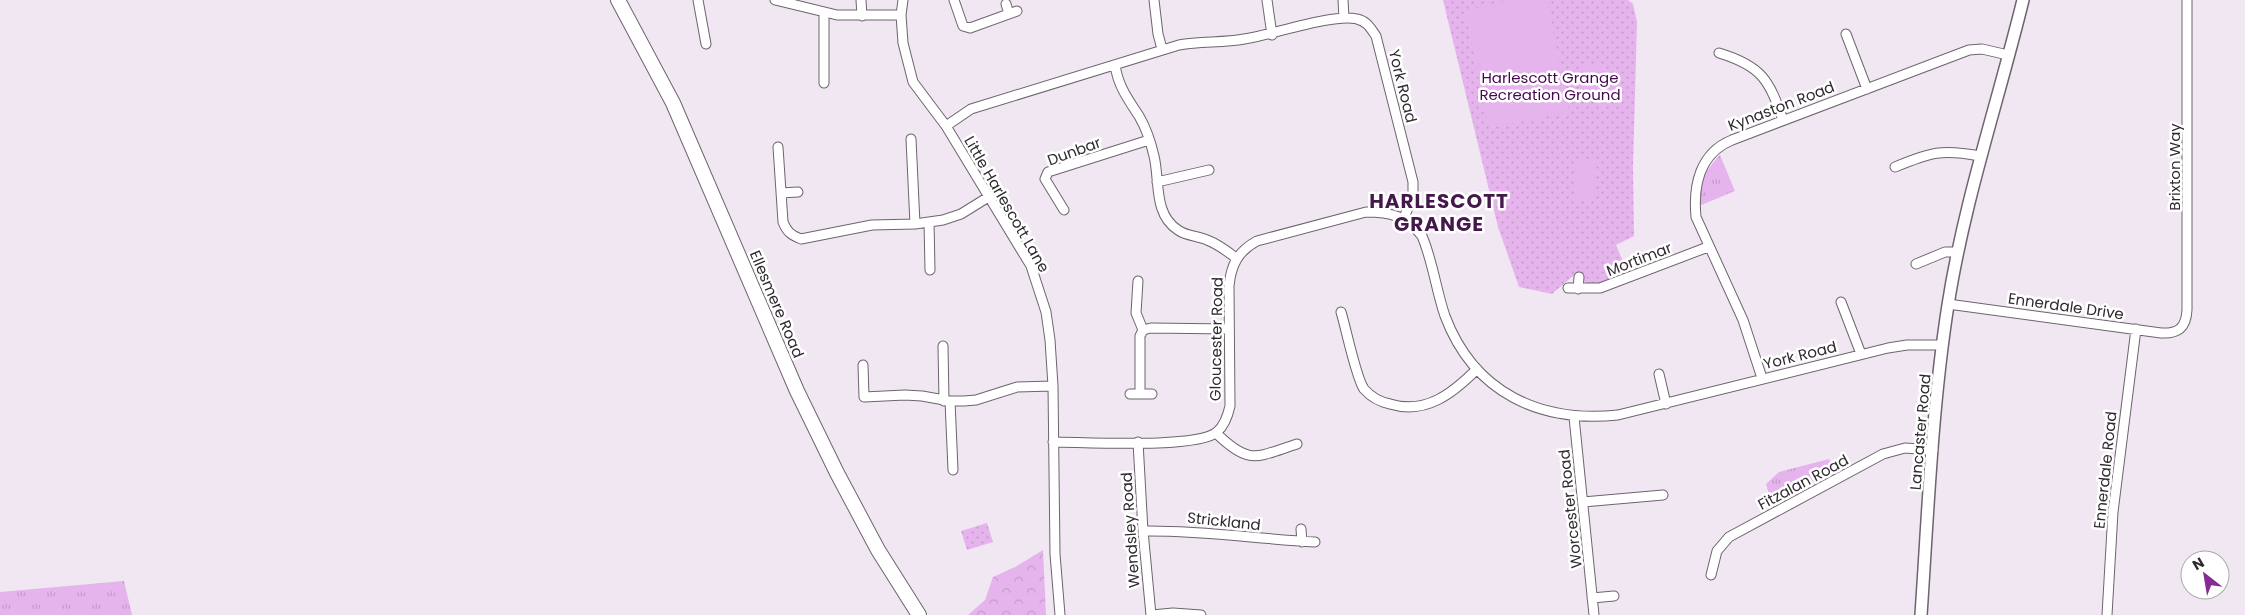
<svg xmlns="http://www.w3.org/2000/svg" width="2245" height="615" font-family="Poppins,sans-serif">
	<style>
		.grass { fill: url(#grass-tufts) }
		.forest { fill: url(#forest-crowns) }
		.park { fill: url(#park-dots) }
		.pitch { fill: #e6b4ed }
		.lines { fill: none; stroke-linecap: round; stroke-linejoin: round }
		.minor-casing { stroke: #6d646e; stroke-width: 11 }
		.tertiary-casing { stroke: #6d646e; stroke-width: 14 }
		.primary-casing { stroke: #6d646e; stroke-width: 16 }
		.minor { stroke: #fff; stroke-width: 9 }
		.tertiary { stroke: #fff; stroke-width: 11 }
		.primary { stroke: #fff; stroke-width: 14 }
		.labels { text-anchor: middle; dominant-baseline: central; stroke-width: 5; stroke-linejoin: round; paint-order: stroke }
		.park-label { font-size: 15px; fill: #46074f; stroke: #fff }
		.street-label { font-size: 15px; fill: #2e2a2e; stroke: #fff }
		.district-label { font-size: 20px; font-weight: bold; letter-spacing: 1px; fill: #44184b; stroke: #fff }
	</style>
	<defs>
		<pattern id="grass-tufts" width="24" height="20" patternUnits="userSpaceOnUse" patternTransform="scale(1.25)"><rect width="24" height="20" fill="#e6b4ed"/><path d="M3 7l-1-3M5 7V3M7 7l1-3M15 17l-1-3M17 17v-4M19 17l1-3" fill="none" stroke="#c69bcc"/></pattern>
		<pattern id="forest-crowns" width="20" height="18" patternUnits="userSpaceOnUse" patternTransform="scale(1.25)"><rect width="20" height="18" fill="#e6b4ed"/><path d="M2 6a3 3 0 1 1 6 0M12 15a3 3 0 1 1 6 0" fill="none" stroke="#c69bcc"/></pattern>
		<pattern id="park-dots" width="8" height="8" patternUnits="userSpaceOnUse" patternTransform="scale(1.25)"><rect width="8" height="8" fill="#e6b4ed"/><path d="M2 2h.1M6 6h.1" fill="none" stroke="#c69bcc" stroke-width="1.8" stroke-linecap="round"/></pattern>
	</defs>
	<rect width="100%" height="100%" fill="#f1e7f3"/>
	<!-- grass -->
	<path class="grass" d="M 1720,155 L 1735,191 L 1699,206 C 1699,182 1704,172 1720,155 Z
		M 1829,459 L 1835,471 L 1772,505 L 1766,484 L 1779,472 Z
		M 124,581 L 132,615 L 0,615 L 0,592 Z"/>
	<!-- forest -->
	<path class="forest" d="M 1043,550 L 1046,615 L 968,615 L 985,600 L 993,577 L 1015,567 Z"/>
	<!-- park -->
	<path class="park" d="M 1443,0 L 1628,0 L 1633,4 L 1637,22 L 1633,166 L 1634,236 L 1616,245 L 1628,273 L 1592,287 L 1579,277 L 1573,276 L 1552,294 L 1519,287 L 1498,227 Z
		M 987,523 L 993,542 L 967,550 L 961,531 Z"/>
	<!-- pitch -->
	<path class="pitch" d="M 1513,0 L 1547,0 L 1569,112 L 1489,128 L 1465,10 Z
		M 1584,66 L 1600,66 L 1600,94 L 1583,93 Z
		M 1595,159 L 1595,199 L 1575,199 L 1575,160 Z"/>
	<g class="lines">
		<!-- minor casing -->
		<g class="minor-casing">
			<path id="minor" d="M 698,0 L 706,44
				M 775,0 L 837,15 L 901,15
				M 861,0 L 862,16
				M 903,0 L 901,15 L 903,43 L 913,82 L 946,126 L 1031,266 L 1046,312 L 1050,340 L 1053,386 L 1055,554 L 1060,615
				M 954,0 L 963,26 L 970,28 L 1017,11
				M 1154,0 L 1158,34 L 1162,49
				M 1267,0 L 1272,35
				M 1343,0 L 1344,18
				M 1006,4 L 1009,14
				M 1846,34 L 1867,89
				M 1719,53 C 1762,66 1769,80 1783,120
				M 1115,65 C 1118,86 1128,99 1139,116 C 1146,128 1151,143 1154,156 C 1160,180 1153,214 1178,230 C 1186,236 1198,236 1207,240 C 1218,244 1227,251 1236,258
				M 824,83 L 824,13
				M 946,126 L 971,109 L 1179,45 C 1201,41 1223,43 1244,39 C 1272,35 1333,13 1357,19 C 1367,21 1371,29 1376,36 L 1413,182 L 1413,195 L 1404,218
				M 911,139 L 915,224
				M 778,147 L 783,222 C 787,232 791,235 801,239 L 872,225 L 915,224 L 943,220 L 961,214 L 990,196
				M 1895,167 C 1931,152 1942,149 1980,156
				M 1157,182 L 1209,170
				M 781,193 L 798,192
				M 1064,210 L 1045,179 L 1048,172 L 1149,140
				M 929,222 L 930,270
				M 1916,264 L 1945,252 L 1958,252
				M 1138,281 L 1136,313 L 1143,330 L 1140,336 L 1140,394
				M 1568,288 L 1600,288 L 1708,247
				M 1578,289 L 1579,277
				M 1841,302 L 1861,354
				M 1948,304 L 2161,333 C 2178,334 2186,328 2187,310 L 2187,0
				M 1341,312 C 1346,328 1356,378 1364,389 C 1371,397 1380,402 1390,404 C 1426,415 1453,393 1477,369
				M 1143,330 L 1151,328 L 1229,329
				M 943,346 L 944,401
				M 863,365 L 864,397 L 905,395 L 922,396 L 950,401 L 964,401 L 976,400 L 1017,387 L 1053,386
				M 1659,374 L 1666,404
				M 1762,378 L 1743,320 L 1696,217 C 1693,185 1700,153 1732,140 L 1969,50 L 1982,49 L 2008,55
				M 1130,394 L 1152,394
				M 950,401 L 953,470
				M 1574,417 L 1594,615
				M 1216,433 C 1250,466 1256,457 1297,444
				M 1053,442 C 1084,442 1197,449 1217,432 C 1225,425 1228,415 1230,406 L 1229,286 C 1231,265 1238,251 1257,241 L 1366,212 C 1390,212 1407,216 1422,236 C 1433,262 1436,290 1445,316 C 1474,393 1540,423 1618,415 L 1888,348 L 1907,345 L 1942,345
				M 1138,442 L 1143,531 L 1151,615
				M 1583,502 L 1663,495
				M 1301,529 L 1302,542
				M 1143,531 C 1200,530 1258,539 1315,542
				M 1711,575 L 1717,551 L 1729,537 L 1883,454 L 1905,448 L 1933,450
				M 1592,598 L 1614,596
				M 1152,615 L 1173,613 L 1201,615
				M 2107,615 L 2113,512 L 2136,329"/>
		</g>
		<!-- tertiary casing -->
		<g class="tertiary-casing">
			<path id="tertiary" d="M 1921,615 C 1928,512 1932,407 1948,305 C 1964,202 1998,102 2023,0"/>
		</g>
		<!-- primary casing -->
		<g class="primary-casing">
			<path id="primary" d="M 618,0 L 673,103 L 797,391 L 837,473 L 878,550 L 919,615"/>
		</g>
		<!-- minor -->
		<use href="#minor" class="minor"/>
		<!-- tertiary -->
		<use href="#tertiary" class="tertiary"/>
		<!-- primary -->
		<use href="#primary" class="primary"/>
	</g>
	<g class="labels">
		<!-- park labels -->
		<g class="park-label">
			<text x="1550" y="77">Harlescott Grange<tspan x="1550" dy="17">Recreation Ground</tspan></text>
		</g>
		<!-- street labels -->
		<g class="street-label">
			<text transform="translate(1403 86) rotate(76)">York Road</text>
			<text transform="translate(1781 106) rotate(-21)">Kynaston Road</text>
			<text transform="translate(1074 151) rotate(-20)">Dunbar</text>
			<text transform="translate(2174 167) rotate(-90)">Brixton Way</text>
			<text transform="translate(1007 204) rotate(60)">Little Harlescott Lane</text>
			<text transform="translate(1639 259) rotate(-21)">Mortimar</text>
			<text transform="translate(777 304) rotate(67)">Ellesmere Road</text>
			<text transform="translate(2066 306) rotate(8)">Ennerdale Drive</text>
			<text transform="translate(1216 339) rotate(-89)">Gloucester Road</text>
			<text transform="translate(1800 355) rotate(-14)">York Road</text>
			<text transform="translate(1920 432) rotate(-85)">Lancaster Road</text>
			<text transform="translate(2105 470) rotate(-84)">Ennerdale Road</text>
			<text transform="translate(1803 482) rotate(-28)">Fitzalan Road</text>
			<text transform="translate(1570 509) rotate(-96)">Worcester Road</text>
			<text transform="translate(1224 521) rotate(6)">Strickland</text>
			<text transform="translate(1130 530) rotate(-94)">Wendsley Road</text>
		</g>
		<!-- district labels -->
		<g class="district-label">
			<text x="1439" y="201">HARLESCOTT<tspan x="1439" dy="23">GRANGE</tspan></text>
		</g>
	</g>
	<!-- north arrow -->
	<g transform="translate(2205 575) rotate(329)"><circle r="24" fill="#ffffff" stroke="#abaaab"/>
	<path d="M0-4L9 19L0 12L-9 19Z" fill="#872a95"/>
	<text y="-8" font-size="14" font-weight="bold" text-anchor="middle" fill="#2e2a2e">N</text>
	</g>
</svg>
